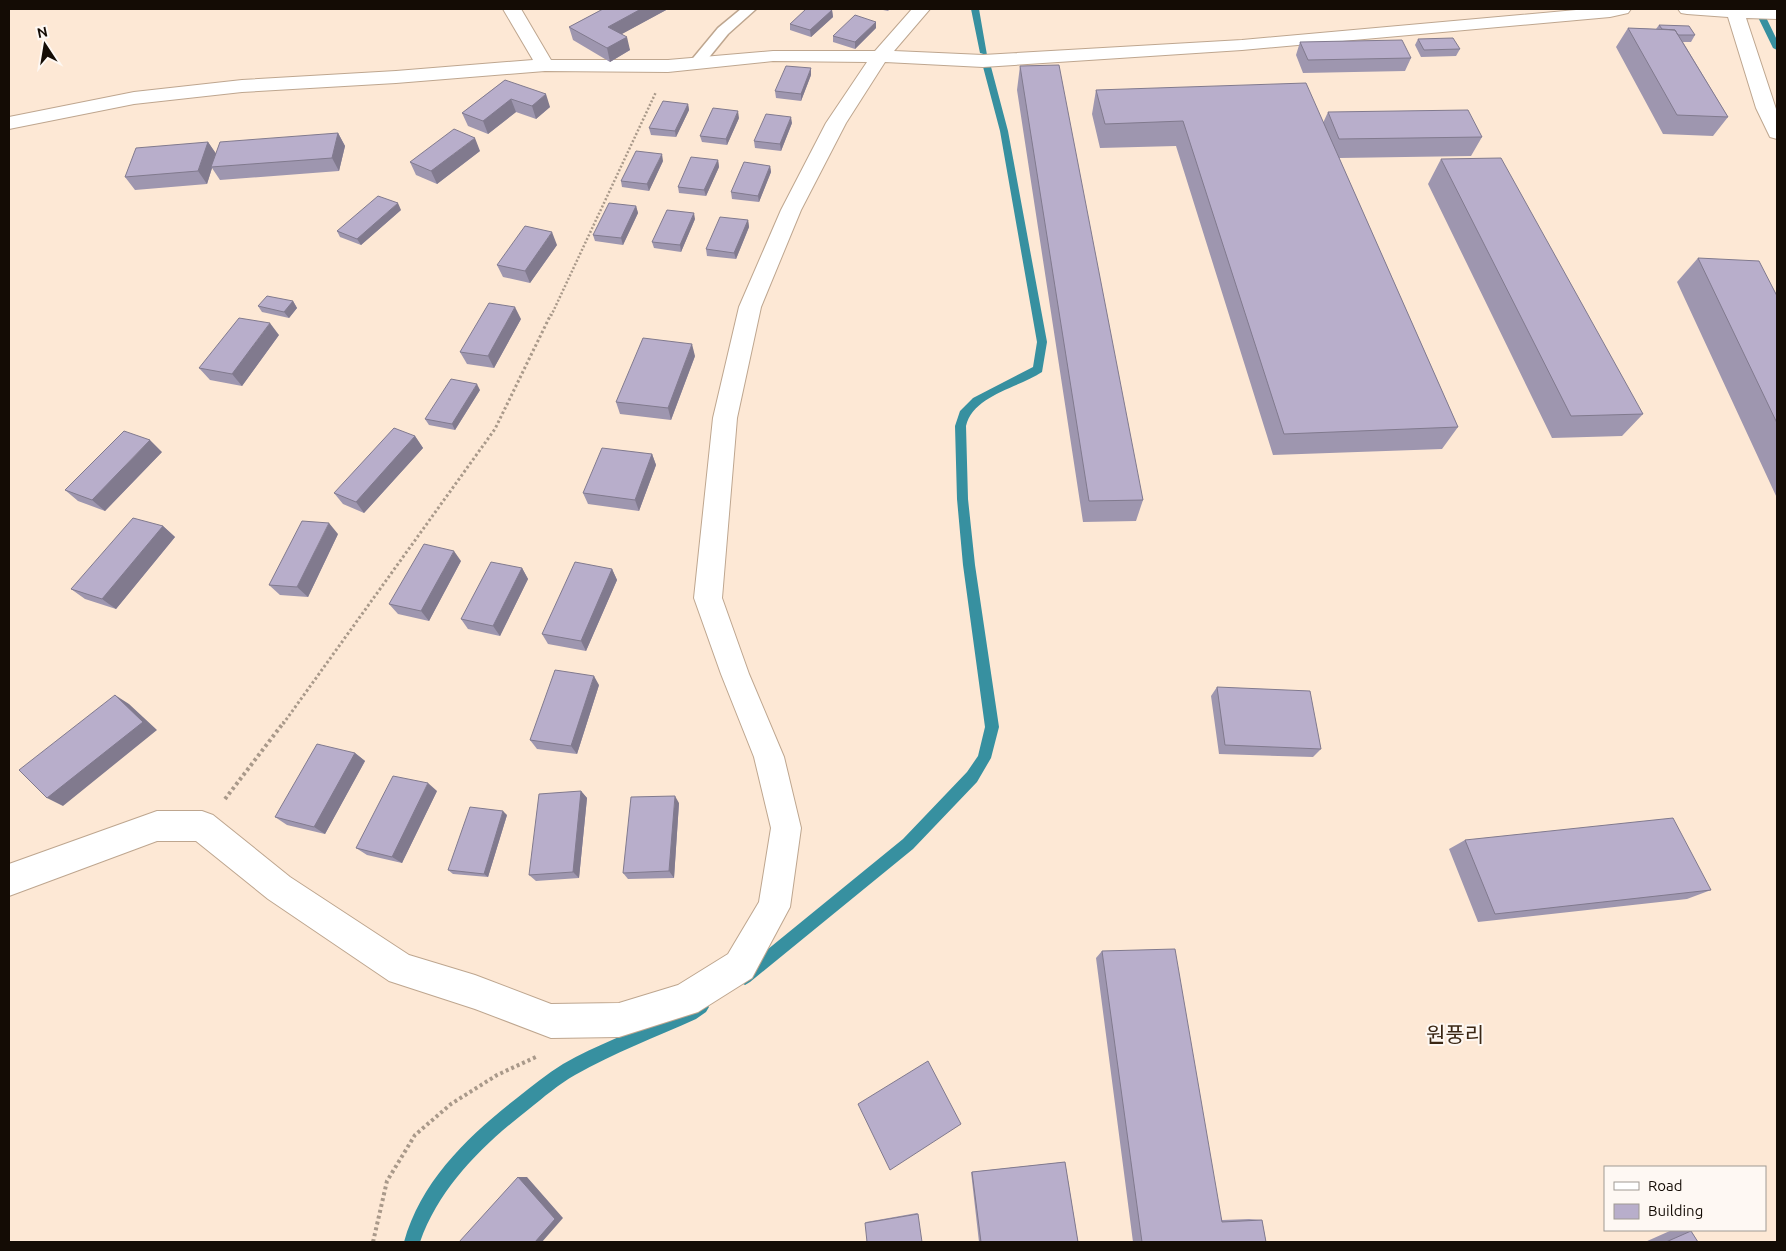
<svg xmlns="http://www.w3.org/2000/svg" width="1786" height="1251" font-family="Ubuntu,'Noto Sans KR',sans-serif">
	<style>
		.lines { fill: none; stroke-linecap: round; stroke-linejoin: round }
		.stream { fill: #3790a0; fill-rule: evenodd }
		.lane-casing { stroke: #bea68f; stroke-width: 3 }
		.street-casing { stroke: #bea68f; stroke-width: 2 }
		.path-far2 { stroke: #a9998a; stroke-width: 2.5; stroke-dasharray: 2 2; stroke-linecap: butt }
		.path-far1 { stroke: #a9998a; stroke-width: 3; stroke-dasharray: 2.5 2.5; stroke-linecap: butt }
		.path { stroke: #a9998a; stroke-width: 4; stroke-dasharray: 3 3; stroke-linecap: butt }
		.lane { fill: #fff; fill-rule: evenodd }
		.street { fill: #fff; fill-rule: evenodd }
		.wall { fill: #9e96af }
		.shaded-wall { fill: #817a8e }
		.building { fill: #b8aecb; stroke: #817a8e }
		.labels { text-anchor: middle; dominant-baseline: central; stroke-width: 4; stroke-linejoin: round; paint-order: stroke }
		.near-quarter-label { font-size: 21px; fill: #3b2714; stroke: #fef8f3 }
	</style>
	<rect width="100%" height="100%" fill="#fde8d5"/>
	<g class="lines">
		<!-- stream -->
		<path class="stream" d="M 971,9 L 979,9 L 987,55 L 980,53 Z
			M 1754,9 L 1762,9 L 1777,40 L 1777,50 L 1773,48 Z
			M 986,60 L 990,63 L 1008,131 L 1047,342 L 1042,372 C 1018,388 973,395 966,426 L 968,499 L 975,565 L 999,727 L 991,758 L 977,782 L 913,849 L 750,982 L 745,985 L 740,982 L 737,977 L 740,972 L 903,839 L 967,772 L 978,756 L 985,727 L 963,565 L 957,499 L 955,426 L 960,411 L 973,398 L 1033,367 L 1037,342 L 1000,131 L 982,63 Z
			M 701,999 L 706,1002 L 709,1007 L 706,1012 L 696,1019 C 656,1037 614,1053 575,1075 C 559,1084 544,1097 529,1109 C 483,1145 440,1186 420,1242 L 404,1242 C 421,1181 468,1136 517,1098 C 532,1086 547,1074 563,1064 C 598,1044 637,1030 674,1014 C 684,1009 692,1003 701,999 Z"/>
		<!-- lane casing -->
		<g class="lane-casing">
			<path id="lane" d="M 741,9 L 756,9 L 728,34 L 702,66 L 692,66 L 689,63 L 718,28 Z"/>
		</g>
		<!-- street casing -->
		<g class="street-casing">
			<path id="street" d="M 503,9 L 521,9 L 551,60 L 668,60 L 773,51 L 875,51 L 912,9 L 930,9 L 894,51 L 983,55 L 1242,40 L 1587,9 L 1631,9 L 1628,13 L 1610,17 L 1242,50 L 983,67 L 885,62 L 846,123 L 801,210 L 761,307 L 737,418 L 722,598 L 749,674 L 784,757 L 801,828 L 790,907 L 752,978 L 698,1012 L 619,1037 L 551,1038 L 475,1009 L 389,981 L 268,899 L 196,841 L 157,841 L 9,896 L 9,864 L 157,811 L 202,811 L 213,815 L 290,877 L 409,955 L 475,975 L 551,1004 L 619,1003 L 678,985 L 728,954 L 759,902 L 771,828 L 754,757 L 721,674 L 694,598 L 713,418 L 739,307 L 781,210 L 826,123 L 867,62 L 773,61 L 668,72 L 545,71 L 396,83 L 242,92 L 134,104 L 9,129 L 9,117 L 134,92 L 242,80 L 396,71 L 533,60 Z
				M 1678,9 L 1777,9 L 1777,19 L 1746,18 L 1777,112 L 1777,139 L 1770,137 L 1756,108 L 1728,17 L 1687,14 L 1681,13 Z"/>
		</g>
		<!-- path-far2 -->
		<path class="path-far2" d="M 551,316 L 656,92"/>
		<!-- path-far1 -->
		<path class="path-far1" d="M 283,724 L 495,429 L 551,314"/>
		<!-- path -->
		<path class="path" d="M 225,799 L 284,722
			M 373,1242 L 387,1181 L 415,1135 L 451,1104 L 497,1075 L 538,1056"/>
		<!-- lane -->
		<use href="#lane" class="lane"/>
		<!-- street -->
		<use href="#street" class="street"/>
	</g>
	<!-- wall -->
	<path class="wall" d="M 603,9 L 668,9 L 621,34 L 630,50 L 610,62 L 573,40 L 569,27 Z
		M 878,9 L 890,9 L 888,11 Z
		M 832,10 L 833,17 L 811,37 L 790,30 L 790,24 Z
		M 1659,25 L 1695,35 L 1691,42 L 1683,42 L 1728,117 L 1713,136 L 1663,134 L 1616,47 L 1628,28 L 1656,29 Z
		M 876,28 L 855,49 L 833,42 L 833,36 Z
		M 1418,39 L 1460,49 L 1456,56 L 1421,57 L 1415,45 Z
		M 1300,42 L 1411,58 L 1405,71 L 1303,73 L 1296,55 Z
		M 1020,66 L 1143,500 L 1136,521 L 1083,522 L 1017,90 Z
		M 811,75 L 801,101 L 776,98 L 775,91 Z
		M 505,80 L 550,107 L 536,119 L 516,112 L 488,134 L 468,126 L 462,113 Z
		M 1096,90 L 1323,123 L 1328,112 L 1482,137 L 1471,156 L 1339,158 L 1458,427 L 1442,449 L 1273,455 L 1176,146 L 1100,148 L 1092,114 Z
		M 688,104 L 689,110 L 676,137 L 651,135 L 649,128 Z
		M 739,118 L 727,145 L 702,142 L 700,136 Z
		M 792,123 L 781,151 L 755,148 L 754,141 Z
		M 338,133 L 345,146 L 339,171 L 220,180 L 212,168 L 207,184 L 135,190 L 125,177 L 208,142 L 216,154 Z
		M 480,151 L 437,184 L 416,175 L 410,162 Z
		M 1441,159 L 1643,414 L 1622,436 L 1552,438 L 1428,184 Z
		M 718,160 L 719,167 L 706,196 L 679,193 L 678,187 Z
		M 663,161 L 649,191 L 622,187 L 621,181 Z
		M 770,166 L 771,172 L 759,202 L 732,199 L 731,192 Z
		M 636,206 L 638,213 L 623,245 L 595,241 L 593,235 Z
		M 401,210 L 361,245 L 340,237 L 337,231 Z
		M 695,219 L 681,252 L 654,248 L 652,242 Z
		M 748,220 L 749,227 L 736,259 L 707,256 L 706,249 Z
		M 557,245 L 530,283 L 503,277 L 497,265 Z
		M 1698,258 L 1777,296 L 1777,498 L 1677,282 Z
		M 293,301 L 297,308 L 289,318 L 262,312 L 258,306 Z
		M 521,319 L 494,368 L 467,364 L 460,352 Z
		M 279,335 L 242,386 L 210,380 L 199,368 Z
		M 695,356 L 671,420 L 620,414 L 616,402 Z
		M 480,390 L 455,430 L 429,425 L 425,419 Z
		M 415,436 L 423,448 L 364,513 L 343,504 L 334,493 Z
		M 162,452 L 105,511 L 78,501 L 65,490 Z
		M 652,454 L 656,465 L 639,511 L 588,504 L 583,493 Z
		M 163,526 L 175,537 L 116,609 L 85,599 L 71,589 Z
		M 338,534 L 308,597 L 280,595 L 269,585 Z
		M 461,561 L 429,621 L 398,614 L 389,604 Z
		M 522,568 L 528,579 L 500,636 L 468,629 L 461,619 Z
		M 612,569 L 617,580 L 586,651 L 548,644 L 542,634 Z
		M 599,685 L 577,754 L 537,749 L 530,740 Z
		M 1217,687 L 1321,749 L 1313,757 L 1219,754 L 1211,696 Z
		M 355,753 L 365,761 L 325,834 L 287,825 L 275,817 Z
		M 437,791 L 402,863 L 367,855 L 356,848 Z
		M 581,791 L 587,798 L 579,878 L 536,881 L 529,875 Z
		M 679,803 L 674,878 L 628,879 L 623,873 Z
		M 507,815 L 488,877 L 453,874 L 448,870 Z
		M 1465,840 L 1711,890 L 1687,899 L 1478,922 L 1449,849 Z
		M 1102,951 L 1222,1220 L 1249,1219 L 1262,1220 L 1266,1242 L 1133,1242 L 1096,958 Z
		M 1065,1162 L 1078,1242 L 979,1242 L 971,1172 Z
		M 917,1213 L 918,1214 L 865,1223 L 866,1222 Z
		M 1672,1230 L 1691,1231 L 1698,1242 L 1645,1242 Z"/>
	<!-- shaded-wall -->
	<path class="shaded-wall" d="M 641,9 L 668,9 L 611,40 L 608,27 Z
		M 832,10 L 833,17 L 811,37 L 810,30 Z
		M 876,22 L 876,28 L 855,49 L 855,42 Z
		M 627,37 L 630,50 L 610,62 L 607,48 Z
		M 811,68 L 811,75 L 801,101 L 801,94 Z
		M 546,94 L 550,107 L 536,119 L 532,106 Z
		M 511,99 L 516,112 L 488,134 L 483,121 Z
		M 688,104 L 689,110 L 676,137 L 675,131 Z
		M 738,111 L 739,118 L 727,145 L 726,139 Z
		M 791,117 L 792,123 L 781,151 L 780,144 Z
		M 338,133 L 345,146 L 339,171 L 332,158 Z
		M 475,138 L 480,151 L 437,184 L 431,171 Z
		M 208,142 L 217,155 L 211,167 L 212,168 L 207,184 L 198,171 Z
		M 662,154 L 663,161 L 649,191 L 647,184 Z
		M 718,160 L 719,167 L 706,196 L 704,190 Z
		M 770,166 L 771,172 L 759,202 L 758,196 Z
		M 398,203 L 401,210 L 361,245 L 357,239 Z
		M 636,206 L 638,213 L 623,245 L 621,238 Z
		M 694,213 L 695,219 L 681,252 L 680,245 Z
		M 748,220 L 749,227 L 736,259 L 734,253 Z
		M 552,232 L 557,245 L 530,283 L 525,271 Z
		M 293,301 L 297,308 L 289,318 L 284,312 Z
		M 515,307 L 521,319 L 494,368 L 488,356 Z
		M 270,323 L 279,335 L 242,386 L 232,374 Z
		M 692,344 L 695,356 L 671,420 L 668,408 Z
		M 477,384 L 480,390 L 455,430 L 452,424 Z
		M 415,436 L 423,448 L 364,513 L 356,502 Z
		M 150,440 L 162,452 L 105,511 L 92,500 Z
		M 652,454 L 656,465 L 639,511 L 635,500 Z
		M 329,523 L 338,534 L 308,597 L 297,587 Z
		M 163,526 L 175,537 L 116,609 L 102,599 Z
		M 454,551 L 461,561 L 429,621 L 421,611 Z
		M 522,568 L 528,579 L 500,636 L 493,626 Z
		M 612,569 L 617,580 L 586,651 L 581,641 Z
		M 594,676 L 599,685 L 577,754 L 571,746 Z
		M 115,695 L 129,704 L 157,730 L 63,806 L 47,798 Z
		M 355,753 L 365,761 L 325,834 L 314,827 Z
		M 428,783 L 437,791 L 402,863 L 392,857 Z
		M 581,791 L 587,798 L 579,878 L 573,872 Z
		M 675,796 L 679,803 L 674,878 L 669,871 Z
		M 503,811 L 507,815 L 488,877 L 484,874 Z
		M 518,1177 L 527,1177 L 563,1218 L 542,1242 L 535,1242 Z"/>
	<!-- building -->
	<path class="building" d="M 603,9 L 641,9 L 608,27 L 627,37 L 607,48 L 569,27 Z
		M 806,9 L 828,9 L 832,10 L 810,30 L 790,24 Z
		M 855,15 L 876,22 L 855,42 L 833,36 Z
		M 1659,25 L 1689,26 L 1695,35 L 1678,35 L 1675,30 L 1662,29 Z
		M 1628,28 L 1675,30 L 1728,117 L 1677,115 Z
		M 1453,38 L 1460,49 L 1424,50 L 1418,39 Z
		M 1402,40 L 1411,58 L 1308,60 L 1300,42 Z
		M 1059,65 L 1143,500 L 1089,501 L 1020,66 Z
		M 786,66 L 811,68 L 801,94 L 775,91 Z
		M 505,80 L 546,94 L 532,106 L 511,99 L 483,121 L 462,113 Z
		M 1306,83 L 1458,427 L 1284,434 L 1183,121 L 1105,124 L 1096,90 Z
		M 663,101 L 688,104 L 675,131 L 649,128 Z
		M 713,108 L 738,111 L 726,139 L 700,136 Z
		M 1468,110 L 1482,137 L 1339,139 L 1328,112 Z
		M 766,114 L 791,117 L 780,144 L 754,141 Z
		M 454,129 L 475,138 L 431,171 L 410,162 Z
		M 338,133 L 332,158 L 211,167 L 220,142 Z
		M 208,142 L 198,171 L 125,177 L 136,148 Z
		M 636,151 L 662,154 L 647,184 L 621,181 Z
		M 691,157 L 718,160 L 704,190 L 678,187 Z
		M 1501,158 L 1643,414 L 1571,416 L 1441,159 Z
		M 744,162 L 770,166 L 758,196 L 731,192 Z
		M 378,196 L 398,203 L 357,239 L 337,231 Z
		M 609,203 L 636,206 L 621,238 L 593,235 Z
		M 667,210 L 694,213 L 680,245 L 652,242 Z
		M 720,217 L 748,220 L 734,253 L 706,249 Z
		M 525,226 L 552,232 L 525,271 L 497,265 Z
		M 1698,258 L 1759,261 L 1777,296 L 1777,423 Z
		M 267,296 L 293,301 L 284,312 L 258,306 Z
		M 489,303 L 515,307 L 488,356 L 460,352 Z
		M 239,318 L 270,323 L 232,374 L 199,368 Z
		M 643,338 L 692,344 L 668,408 L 616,402 Z
		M 451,379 L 477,384 L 452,424 L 425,419 Z
		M 394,428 L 415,436 L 356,502 L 334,493 Z
		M 124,431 L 150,440 L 92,500 L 65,490 Z
		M 602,448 L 652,454 L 635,500 L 583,493 Z
		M 133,518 L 163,526 L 102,599 L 71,589 Z
		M 302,521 L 329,523 L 297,587 L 269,585 Z
		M 424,544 L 454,551 L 421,611 L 389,604 Z
		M 491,562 L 522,568 L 493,626 L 461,619 Z
		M 575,562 L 612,569 L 581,641 L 542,634 Z
		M 555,670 L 594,676 L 571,746 L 530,740 Z
		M 1217,687 L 1310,691 L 1321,749 L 1225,745 Z
		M 115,695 L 143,722 L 47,798 L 19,770 Z
		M 317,744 L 355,753 L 314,827 L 275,817 Z
		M 393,776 L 428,783 L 392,857 L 356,848 Z
		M 581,791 L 573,872 L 529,875 L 539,794 Z
		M 675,796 L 669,871 L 623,873 L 631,797 Z
		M 470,807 L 503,811 L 484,874 L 448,870 Z
		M 1673,818 L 1711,890 L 1495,914 L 1465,840 Z
		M 1175,949 L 1222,1222 L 1262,1220 L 1266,1242 L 1142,1242 L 1102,951 Z
		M 928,1061 L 961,1124 L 890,1170 L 858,1104 Z
		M 1065,1162 L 1078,1242 L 981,1242 L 972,1172 Z
		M 518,1177 L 555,1219 L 535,1242 L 459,1242 Z
		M 918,1214 L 922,1242 L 867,1242 L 865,1223 Z
		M 1691,1231 L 1698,1242 L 1666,1242 Z"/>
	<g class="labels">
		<!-- near-quarter labels -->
		<g class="near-quarter-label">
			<text x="1455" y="1034">원풍리</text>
		</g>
	</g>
	<!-- border -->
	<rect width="1786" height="1251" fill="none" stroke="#140c05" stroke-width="20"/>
	<!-- legend -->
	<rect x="1604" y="1166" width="162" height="65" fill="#fef8f3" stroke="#a09a94"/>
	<rect x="1614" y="1182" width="25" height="8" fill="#ffffff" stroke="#a09a94"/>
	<text x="1648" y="1191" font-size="15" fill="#140c05">Road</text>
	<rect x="1614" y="1204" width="25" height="15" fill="#b8aecb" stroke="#a09a94"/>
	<text x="1648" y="1216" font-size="15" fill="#140c05">Building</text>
	<!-- north arrow -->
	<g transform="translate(45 45) rotate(348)" stroke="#fef8f3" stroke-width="4" paint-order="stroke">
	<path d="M0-4L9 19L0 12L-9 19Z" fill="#140c05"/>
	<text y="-8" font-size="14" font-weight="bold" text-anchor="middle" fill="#140c05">N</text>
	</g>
</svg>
